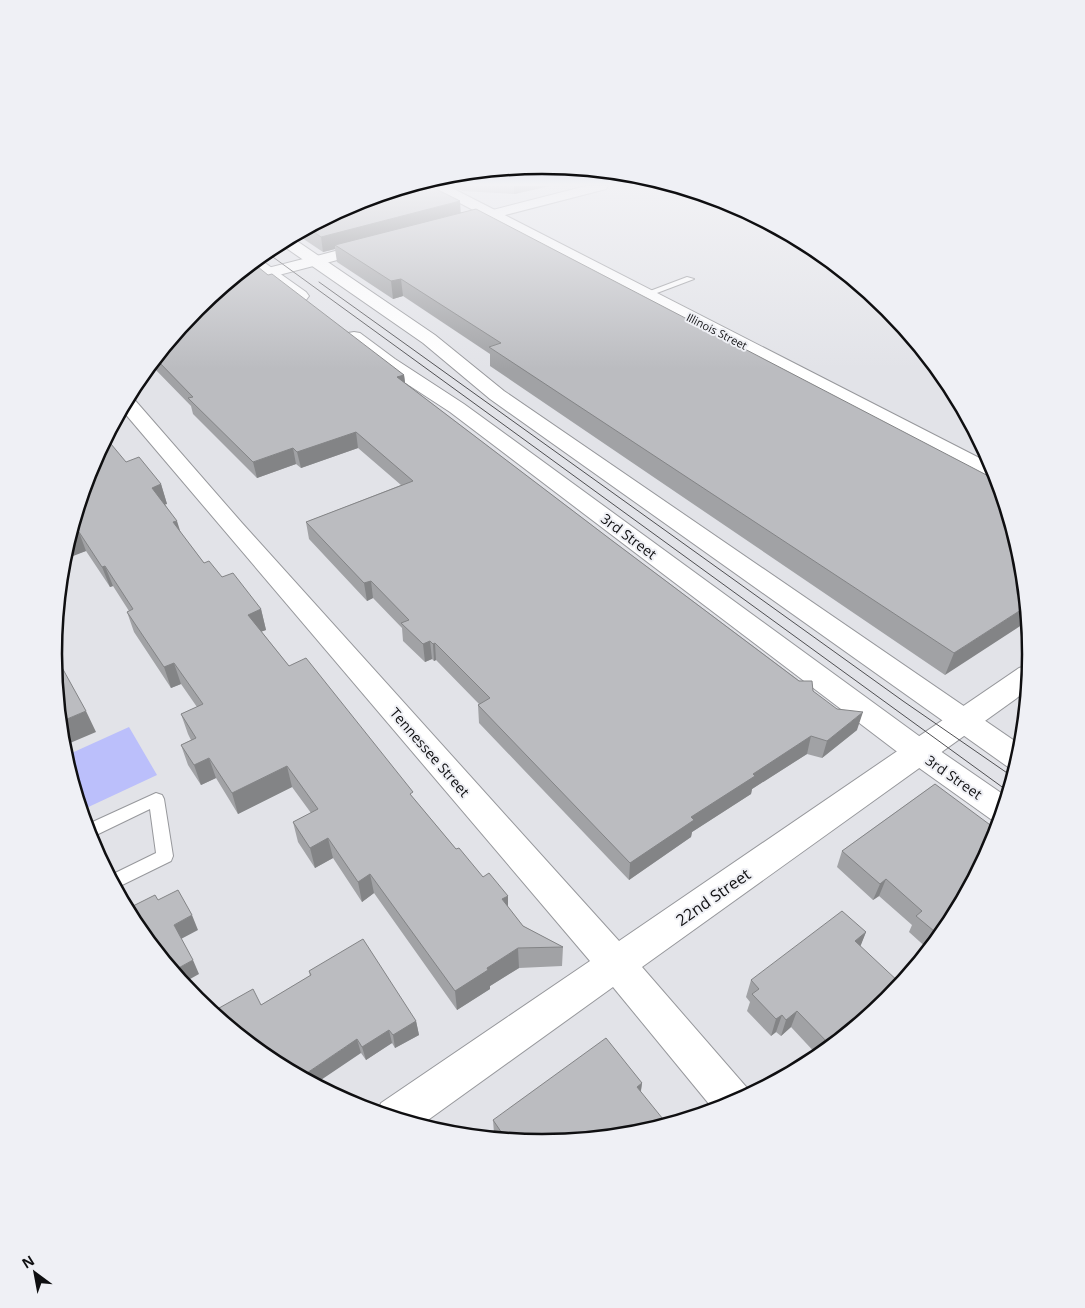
<svg xmlns="http://www.w3.org/2000/svg" width="1085" height="1308" font-family="'Open Sans',sans-serif">
	<style>
		.green { fill: #bbbffb }
		.lines { fill: none; stroke-linecap: round; stroke-linejoin: round }
		.service-casing { stroke: #97989c; stroke-width: 2 }
		.minor-casing { stroke: #97989c; stroke-width: 2 }
		.tertiary-casing { stroke: #97989c; stroke-width: 2 }
		.primary-casing { stroke: #97989c; stroke-width: 2 }
		.service { fill: #fff; fill-rule: evenodd }
		.minor { fill: #fff; fill-rule: evenodd }
		.tertiary { fill: #fff; fill-rule: evenodd }
		.primary { fill: #fff; fill-rule: evenodd }
		.tram { stroke: #4f4f52; stroke-width: 1 }
		.wall { fill: #a1a2a5 }
		.shaded-wall { fill: #838486 }
		.building { fill: #bbbcc0; stroke: #838486 }
		.labels { text-anchor: middle; dominant-baseline: central; stroke-width: 4; stroke-linejoin: round; paint-order: stroke }
		.far-street-label { font-size: 11px; fill: #0f0f11; stroke: #eff0f5 }
		.street-label { font-size: 14px; fill: #0f0f11; stroke: #eff0f5 }
		.near-street-label { font-size: 16px; fill: #0f0f11; stroke: #eff0f5 }
		.rim { fill: none; stroke: #0f0f11; stroke-width: 2.5 }
	</style>
	<rect width="100%" height="100%" fill="#e2e3e8"/>
	<!-- green -->
	<path class="green" d="M 129,727 L 157,775 L 82,810 L 65,756 Z"/>
	<g class="lines">
		<!-- service casing -->
		<g class="service-casing">
			<path id="service" d="M 687,277 L 694,279 L 649,296 L 642,294 Z
				M 156,793 L 162,795 L 164,799 L 173,856 L 171,861 L 116,888 L 109,876 L 156,853 L 150,809 L 90,838 L 86,825 Z"/>
		</g>
		<!-- minor casing -->
		<g class="minor-casing">
			<path id="minor" d="M 586,186 L 608,186 L 606,189 L 463,226 L 458,225 L 456,222 L 458,219 Z
				M 720,200 L 737,207 C 731,209 723,208 719,202 Z
				M 373,241 L 378,243 L 381,246 L 378,249 L 315,266 L 309,264 L 307,261 L 309,258 Z
				M 129,397 L 133,398 L 242,523 L 619,941 L 1019,668 L 1029,665 L 1028,690 L 642,967 L 748,1089 L 751,1094 L 729,1106 L 714,1110 L 613,987 L 421,1125 L 378,1112 L 381,1103 L 590,961 L 122,410 Z"/>
		</g>
		<!-- tertiary casing -->
		<g class="tertiary-casing">
			<path id="tertiary" d="M 431,186 L 448,186 L 993,465 L 998,481 L 988,480 L 433,189 Z
				M 315,256 L 321,258 L 323,261 L 321,264 L 241,285 L 235,284 L 233,280 L 236,276 Z"/>
		</g>
		<!-- primary casing -->
		<g class="primary-casing">
			<path id="primary" d="M 291,237 L 435,335 L 504,391 L 1022,746 L 1016,770 L 1008,767 L 490,399 L 423,343 L 279,243 Z
				M 258,258 L 306,292 L 309,296 L 306,300 L 294,300 L 249,266 Z
				M 354,332 L 360,333 L 395,359 L 464,404 L 930,744 L 1007,797 L 1000,823 L 992,820 L 908,760 L 450,412 L 381,367 L 348,341 L 345,337 L 348,333 Z"/>
		</g>
		<!-- service -->
		<use href="#service" class="service"/>
		<!-- minor -->
		<use href="#minor" class="minor"/>
		<!-- tertiary -->
		<use href="#tertiary" class="tertiary"/>
		<!-- primary -->
		<use href="#primary" class="primary"/>
		<!-- tram -->
		<path class="tram" d="M 266,252 L 1009,792
			M 319,282 L 903,701 L 1013,777"/>
	</g>
	<!-- wall -->
	<path class="wall" d="M 451,186 L 550,186 L 514,194 L 463,191 Z
		M 356,202 L 461,212 L 1022,559 L 945,675 L 490,366 L 490,354 L 403,296 L 393,299 L 337,262 L 335,249 L 323,252 L 296,234 Z
		M 247,268 L 247,270 L 404,375 L 405,383 L 610,539 L 813,691 L 857,730 L 822,758 L 807,754 L 752,789 L 751,794 L 692,832 L 691,837 L 629,880 L 479,723 L 478,705 L 479,704 L 436,660 L 434,661 L 432,659 L 425,662 L 403,641 L 402,628 L 373,598 L 367,601 L 309,539 L 306,522 L 401,485 L 358,448 L 301,468 L 296,464 L 257,478 L 193,414 L 191,406 L 151,365 L 197,308 Z
		M 126,462 L 161,484 L 167,504 L 165,504 L 181,533 L 204,563 L 261,609 L 266,630 L 261,631 L 289,666 L 414,799 L 456,849 L 483,877 L 508,896 L 508,907 L 523,926 L 563,947 L 562,966 L 519,968 L 490,986 L 490,989 L 457,1010 L 374,893 L 362,902 L 333,858 L 315,868 L 298,842 L 293,822 L 311,813 L 292,787 L 238,814 L 216,778 L 201,785 L 188,765 L 181,745 L 191,740 L 188,734 L 181,714 L 197,707 L 181,684 L 171,688 L 134,632 L 127,612 L 129,611 L 113,586 L 110,587 L 86,551 L 63,558 Z
		M 935,784 L 949,926 L 929,950 L 909,932 L 912,925 L 879,896 L 873,900 L 837,867 L 842,851 Z
		M 866,932 L 860,946 L 888,1000 L 819,1057 L 791,1027 L 781,1036 L 776,1032 L 771,1036 L 747,1011 L 750,1002 L 746,997 L 751,980 Z
		M 309,971 L 416,1021 L 419,1035 L 395,1048 L 392,1043 L 366,1060 L 361,1053 L 261,1005 L 310,976 Z
		M 642,1083 L 641,1091 L 542,1143 L 498,1138 L 494,1133 L 493,1120 Z"/>
	<!-- shaded-wall -->
	<path class="shaded-wall" d="M 514,186 L 550,186 L 514,194 Z
		M 460,201 L 461,217 L 335,245 L 335,249 L 323,252 L 321,237 Z
		M 401,279 L 403,296 L 393,299 L 391,281 Z
		M 404,375 L 406,390 L 397,377 Z
		M 356,432 L 358,448 L 301,468 L 297,452 Z
		M 293,448 L 296,464 L 257,478 L 253,462 Z
		M 161,484 L 167,504 L 158,507 L 152,488 Z
		M 177,521 L 183,540 L 173,522 Z
		M 79,532 L 86,551 L 63,560 L 70,535 Z
		M 105,566 L 113,586 L 110,587 L 102,567 Z
		M 371,581 L 373,598 L 367,601 L 364,583 Z
		M 1027,606 L 1028,621 L 945,675 L 954,653 Z
		M 261,609 L 266,630 L 253,635 L 248,615 Z
		M 430,641 L 432,659 L 425,662 L 423,644 Z
		M 435,643 L 436,660 L 434,661 L 433,644 Z
		M 174,663 L 181,684 L 171,688 L 164,667 Z
		M 86,711 L 96,732 L 63,746 L 60,722 Z
		M 863,712 L 857,730 L 822,758 L 827,741 Z
		M 811,736 L 807,754 L 752,789 L 751,794 L 692,832 L 691,837 L 629,880 L 630,863 L 691,817 L 753,774 Z
		M 209,758 L 216,778 L 201,785 L 194,765 Z
		M 287,766 L 292,787 L 238,814 L 232,793 Z
		M 328,838 L 333,858 L 315,868 L 310,848 Z
		M 370,874 L 374,893 L 362,902 L 358,882 Z
		M 886,879 L 879,896 L 873,900 L 880,884 Z
		M 508,896 L 508,915 L 502,899 Z
		M 192,915 L 198,930 L 181,939 L 174,925 Z
		M 866,932 L 859,950 L 855,941 Z
		M 518,948 L 519,968 L 490,986 L 490,989 L 457,1010 L 455,991 L 487,968 Z
		M 193,960 L 199,974 L 183,983 L 173,971 Z
		M 797,1011 L 791,1027 L 781,1036 L 786,1020 Z
		M 782,1015 L 776,1032 L 771,1036 L 776,1019 Z
		M 416,1021 L 419,1035 L 395,1048 L 393,1035 Z
		M 389,1030 L 392,1043 L 366,1060 L 362,1047 Z
		M 357,1039 L 361,1053 L 315,1084 L 301,1077 Z
		M 642,1083 L 640,1096 L 637,1087 Z"/>
	<!-- building -->
	<path class="building" d="M 411,186 L 430,186 L 460,201 L 321,237 L 308,228 L 356,202 Z
		M 476,209 L 998,481 L 1022,559 L 1027,606 L 954,653 L 489,347 L 501,343 L 401,279 L 391,281 L 335,245 Z
		M 258,267 L 268,275 L 272,274 L 404,375 L 397,377 L 610,539 L 799,681 L 812,681 L 813,691 L 837,709 L 863,712 L 827,741 L 811,736 L 753,774 L 755,776 L 691,817 L 694,820 L 630,863 L 478,705 L 490,698 L 435,643 L 433,644 L 430,641 L 423,644 L 401,623 L 409,620 L 371,581 L 364,583 L 306,522 L 413,481 L 356,432 L 297,452 L 293,448 L 253,462 L 188,398 L 193,397 L 156,359 L 197,308 L 242,271 Z
		M 106,438 L 126,462 L 139,457 L 161,484 L 152,488 L 177,521 L 173,522 L 204,563 L 209,561 L 222,577 L 233,573 L 261,609 L 248,615 L 289,666 L 306,658 L 413,792 L 410,794 L 456,849 L 459,848 L 483,877 L 489,873 L 508,896 L 502,899 L 523,926 L 563,947 L 518,948 L 487,968 L 488,970 L 455,991 L 370,874 L 358,882 L 328,838 L 310,848 L 293,822 L 318,809 L 287,766 L 232,793 L 209,758 L 194,765 L 181,745 L 196,738 L 181,714 L 203,704 L 174,663 L 164,667 L 127,612 L 133,609 L 105,566 L 102,567 L 79,532 L 70,535 L 91,467 Z
		M 54,653 L 86,711 L 60,722 L 54,654 Z
		M 935,784 L 997,830 L 994,841 L 949,926 L 940,936 L 916,916 L 922,911 L 886,879 L 880,884 L 842,851 Z
		M 178,890 L 192,915 L 174,925 L 193,960 L 173,971 L 136,925 L 127,909 L 155,895 L 158,900 Z
		M 842,911 L 866,932 L 855,941 L 901,984 L 888,1000 L 831,1046 L 797,1011 L 786,1020 L 782,1015 L 776,1019 L 752,994 L 759,989 L 751,980 Z
		M 363,939 L 416,1021 L 393,1035 L 389,1030 L 362,1047 L 357,1039 L 301,1077 L 271,1060 L 212,1012 L 253,989 L 261,1005 L 311,975 L 309,971 Z
		M 606,1038 L 642,1083 L 637,1087 L 667,1124 L 638,1133 L 542,1143 L 506,1139 L 493,1120 Z"/>
	<!-- sky -->
	<linearGradient id="sky" x2="0" y2="1"><stop stop-color="#84a6e7"/><stop offset="0.5" stop-color="#f2f2f5"/><stop offset="1" stop-color="#f2f2f5" stop-opacity="0"/></linearGradient>
	<rect width="1085" height="369" fill="url(#sky)"/>
	<g class="labels">
		<!-- far-street labels -->
		<g class="far-street-label">
			<text transform="translate(717 331) rotate(27)">Illinois Street</text>
		</g>
		<!-- street labels -->
		<g class="street-label">
			<text transform="translate(629 536) rotate(37)">3rd Street</text>
			<text transform="translate(430 752) rotate(49)">Tennessee Street</text>
			<text transform="translate(954 777) rotate(35)">3rd Street</text>
		</g>
		<!-- near-street labels -->
		<g class="near-street-label">
			<text transform="translate(713 897) rotate(-35)">22nd Street</text>
		</g>
	</g>
	<!-- crop -->
	<path d="M0 0H1085V1308H0ZM62 654a480 480 0 1 1 960 0a480 480 0 1 1-960 0Z" fill="#eff0f5" fill-rule="evenodd"/>
	<path class="rim" d="M62 654a480 480 0 1 1 960 0a480 480 0 1 1-960 0Z"/>
	<!-- north arrow -->
	<g transform="translate(35 1273) rotate(328)" stroke="#eff0f5" stroke-width="4" paint-order="stroke">
	<path d="M0-4L9 19L0 12L-9 19Z" fill="#0f0f11"/>
	<text y="-8" font-size="14" font-weight="bold" text-anchor="middle" fill="#0f0f11">N</text>
	</g>
</svg>
